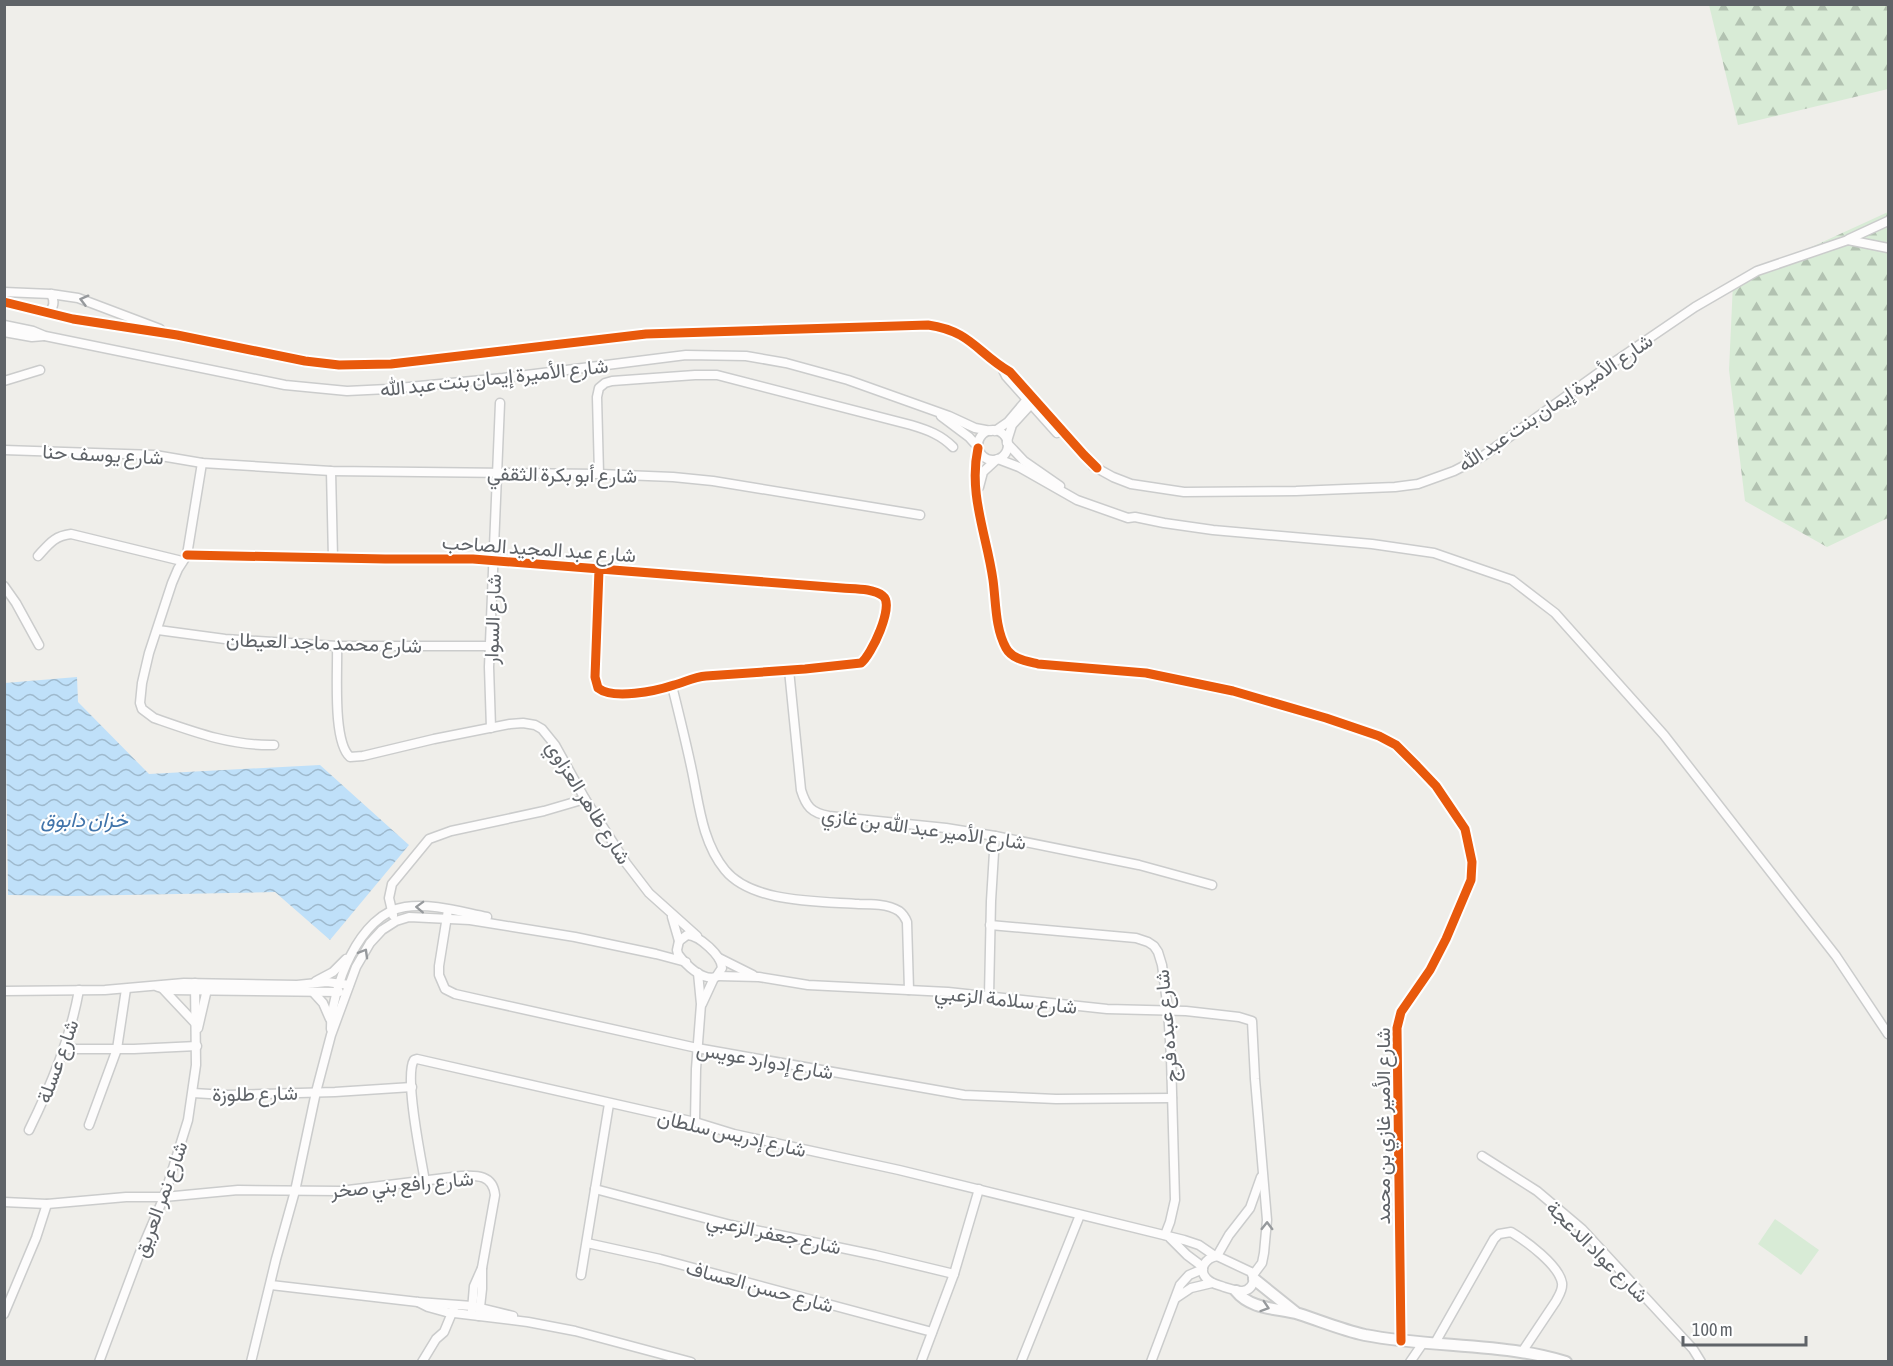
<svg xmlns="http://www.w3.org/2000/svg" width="1893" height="1366" viewBox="0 0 1893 1366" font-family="'Asap Condensed',Vazirmatn,sans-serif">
	<defs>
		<pattern id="forest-firs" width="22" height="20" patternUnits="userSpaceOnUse" patternTransform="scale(1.5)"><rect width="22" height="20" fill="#d8ebd6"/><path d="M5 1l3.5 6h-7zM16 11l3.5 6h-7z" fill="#b2c2b1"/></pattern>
		<pattern id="water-waves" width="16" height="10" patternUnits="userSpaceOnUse" patternTransform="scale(1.5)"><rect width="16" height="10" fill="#bfe0f9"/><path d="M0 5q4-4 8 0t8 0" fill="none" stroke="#9eb9cd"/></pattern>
	</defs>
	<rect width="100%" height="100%" fill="#efeeea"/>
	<g fill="url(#forest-firs)">
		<polygon points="1709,5 1888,5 1888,89 1738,125"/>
		<polygon points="1888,212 1888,518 1827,547 1745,501 1729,370 1733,283"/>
	</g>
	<polygon fill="#d8ebd6" points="1775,1219 1819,1250 1801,1275 1758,1244"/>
	<polygon fill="url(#water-waves)" points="77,677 78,702 149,774 320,765 409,845 330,940 275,892 73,896 8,895 5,683"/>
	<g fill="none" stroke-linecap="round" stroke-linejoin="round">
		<defs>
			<g id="minor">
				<polyline points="1849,239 1888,221"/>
				<polyline points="4,292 51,294 78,298 160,329"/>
				<path d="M 4,302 L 73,319 L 177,335 L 305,361 L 339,365 L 391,364 L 646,334 L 928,325 C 971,331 977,353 1010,372 L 1084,455 L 1097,468"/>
				<path d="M 48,313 C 54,308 55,301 51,294"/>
				<polyline points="4,325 33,331 45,336 285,385 347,391 388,389 503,378 686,355 746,356 786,363 848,380 949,416 975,428 991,431"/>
				<polyline points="4,332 32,337 44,336"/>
				<polyline points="1002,368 1006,376 1057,433"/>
				<polyline points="4,381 40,370"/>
				<polyline points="941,416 969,437 978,447"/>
				<circle cx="993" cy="445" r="15"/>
				<polyline points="995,431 1008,422 1029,397"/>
				<polyline points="1007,441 1012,425 1033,402"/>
				<polyline points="1007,443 1024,461 1060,486"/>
				<path d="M 978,448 C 968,494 987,536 993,580 C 996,602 995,628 1006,648 C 1012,659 1026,661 1038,664 L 1146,673 L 1233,691 L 1326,718 L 1379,736 L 1396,745 L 1417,766 L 1436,786 L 1465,829 L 1472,862 L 1471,880 L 1446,939 L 1430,970 L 1401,1012 L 1397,1028 L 1401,1341"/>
				<polyline points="4,450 155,455 202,463 331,471 599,474 673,477 713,481 920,515"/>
				<polyline points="998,459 1019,467 1077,500 1128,518 1135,517 1164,523 1213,530 1372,544 1434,553 1512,580 1555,613 1664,735 1836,956 1888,1034"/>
				<path d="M 202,463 L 187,555 L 178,569 L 172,583 L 149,653 L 142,683 L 140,703 L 142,709 L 154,718 C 194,732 231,746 274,745"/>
				<polyline points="1093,466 1113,477 1131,484 1184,492 1296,491 1395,487 1418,484 1454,471 1483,456 1604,369 1695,307 1757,271 1848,240 1888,248"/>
				<polyline points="331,471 333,558"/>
				<path d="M 599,474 L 597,397 L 599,388 L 605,383 L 612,381 L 695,375 L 717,375 L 911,425 C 928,430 941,435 953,447"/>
				<polyline points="979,487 983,472 996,460"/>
				<path d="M 187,555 L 385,559 L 473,559 L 842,588 C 854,589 873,588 883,596 C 895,605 871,656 861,663 L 805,669 L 706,676 C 694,677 685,682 674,685 C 656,691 613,700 598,688 L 595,677 L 599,570"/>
				<path d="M 38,556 C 49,544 54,536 71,534 L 182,561"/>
				<polyline points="4,586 16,603 39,645"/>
				<polyline points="158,630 225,639 337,646 490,646"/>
				<path d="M 337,646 C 338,670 332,741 350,757 L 363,756 L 434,739 L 510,724 L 523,723 L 535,725 L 542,729 L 555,745 L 585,799 L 626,863 L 649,893 L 697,936"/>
				<path d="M 789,670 L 801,790 C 806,806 811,813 829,816 L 946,828 L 995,836 L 1139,865 L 1212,885"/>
				<path d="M 672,686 C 679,714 686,742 692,771 C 699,804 702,842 725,870 C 752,903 818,901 859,904 C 871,904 888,904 899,911 C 903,914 905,917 907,922 L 909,990"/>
				<polyline points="491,728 489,667 500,403"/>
				<polyline points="448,910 439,966 439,975 445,989 455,994 697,1048 964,1095 1056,1099 1172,1098"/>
				<polyline points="393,915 389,898 392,884 429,839 451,831 544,811 585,799"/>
				<polyline points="672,917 679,941"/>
				<polyline points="990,925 1136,938 1148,942 1154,946 1158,952 1162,965 1168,1010 1171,1057 1175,1200 1170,1222 1165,1235"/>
				<path d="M 687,935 C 699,935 722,956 722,968 L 716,977 C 702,981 686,965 678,954 L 677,950 L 679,941 Z"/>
				<polyline points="719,958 753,975"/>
				<polyline points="718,976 759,977 808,985 948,992 1107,1009 1186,1011 1239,1017 1252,1021 1255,1079 1267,1220 1264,1253 1262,1263 1253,1275"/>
				<polyline points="316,981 333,972 346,959"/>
				<polyline points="158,987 169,990 339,992"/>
				<polyline points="163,989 195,1023"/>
				<polyline points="4,991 105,990 184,983 297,985 327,982 349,985"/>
				<polyline points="313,992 323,1003 330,1019"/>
				<polyline points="989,996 991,901 995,836"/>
				<polyline points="702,1004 714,978"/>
				<polyline points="198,1028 208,985"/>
				<path d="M 331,1029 C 331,989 359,913 405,907 C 432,903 461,912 487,917"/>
				<polyline points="64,1049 134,1049 197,1046"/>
				<polyline points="193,1093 226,1095 335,1092 412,1087"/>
				<polyline points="695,1122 696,1069 701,1004 698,973"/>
				<polyline points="89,1125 117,1049 126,989"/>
				<path d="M 29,1130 C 51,1085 70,1040 79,990"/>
				<polyline points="1482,1156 1537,1191 1582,1229 1693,1349 1701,1362"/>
				<path d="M 425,1181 C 421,1159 404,1076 414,1060 L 417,1059 L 695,1122 L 734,1134 L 899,1170 L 1184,1240 L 1199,1245 L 1215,1256"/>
				<polyline points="595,1189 731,1225 875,1255 954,1274"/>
				<path d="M 4,1202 L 47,1204 L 126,1197 L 164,1197 L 238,1190 L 340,1191 L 461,1176 C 477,1175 493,1175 495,1195 L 482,1268 L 482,1289 L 479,1316"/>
				<polyline points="1170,1238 1187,1255 1203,1267"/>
				<polyline points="587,1243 660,1259 932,1332"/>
				<path d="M 1217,1256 L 1251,1272 L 1254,1279 C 1251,1296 1236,1291 1224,1287 C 1219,1285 1212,1284 1207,1279 C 1197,1269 1206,1258 1217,1256 Z"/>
				<polyline points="1217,1256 1229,1235 1250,1208 1261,1177"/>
				<polyline points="581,1275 609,1104"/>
				<polyline points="271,1285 418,1302 472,1306 513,1316"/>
				<polyline points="1176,1298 1191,1288 1212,1283"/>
				<polyline points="418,1302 428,1307 446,1312 528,1322 575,1331 691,1362"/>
				<polyline points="472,1310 474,1286 482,1268"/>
				<polyline points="4,1314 36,1238 47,1204"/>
				<path d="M 1435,1343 L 1494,1239 L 1499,1234 L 1511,1232 C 1526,1241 1559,1265 1562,1283 C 1563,1290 1559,1295 1556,1301 L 1522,1352"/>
				<polyline points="99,1362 139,1255 164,1197 188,1120 196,1065 195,983"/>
				<polyline points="251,1362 276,1259 295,1191 316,1092 331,1035 356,967 370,943 382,930 396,921 409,917 470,920 575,937 656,954 686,962"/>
				<polyline points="422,1362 436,1339 444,1332 454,1308"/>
				<polyline points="921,1362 954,1274 979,1189"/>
				<polyline points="1021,1362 1080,1215"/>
				<polyline points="1151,1362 1180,1285 1189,1275 1203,1269"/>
				<polyline points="1410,1362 1423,1343"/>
			</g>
			<g id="tertiary">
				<polyline points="1254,1279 1295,1312"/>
				<path d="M 1236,1291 C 1251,1310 1278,1308 1299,1314 C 1321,1321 1342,1330 1365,1335 C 1417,1345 1470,1344 1521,1352 C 1536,1354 1552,1358 1566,1362"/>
			</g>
		</defs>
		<use href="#minor" stroke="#cbcccc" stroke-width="11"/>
		<use href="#tertiary" stroke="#cbcccc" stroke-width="14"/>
		<use href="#minor" stroke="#fdfcfc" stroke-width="8"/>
		<use href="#tertiary" stroke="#fdfcfc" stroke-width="10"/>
		<defs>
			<g id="cycleway">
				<path d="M 4,302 L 73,319 L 177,335 L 305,361 L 339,365 L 391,364 L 646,334 L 928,325 C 971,331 977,353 1010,372 L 1084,455 L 1097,468"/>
				<path d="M 978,448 C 968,494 987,536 993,580 C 996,602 995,628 1006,648 C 1012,659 1026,661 1038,664 L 1146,673 L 1233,691 L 1326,718 L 1379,736 L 1396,745 L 1417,766 L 1436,786 L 1465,829 L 1472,862 L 1471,880 L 1446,939 L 1430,970 L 1401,1012 L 1397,1028 L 1401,1341"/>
				<path d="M 187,555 L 385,559 L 473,559 L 842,588 C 854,589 873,588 883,596 C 895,605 871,656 861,663 L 805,669 L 706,676 C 694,677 685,682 674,685 C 656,691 613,700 598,688 L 595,677 L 599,570"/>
			</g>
		</defs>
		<use href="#cycleway" stroke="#fff" stroke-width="13"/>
		<use href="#cycleway" stroke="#e8590c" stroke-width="9"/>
	</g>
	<defs><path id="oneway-chevron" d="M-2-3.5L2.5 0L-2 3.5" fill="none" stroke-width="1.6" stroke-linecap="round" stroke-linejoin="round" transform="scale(1.5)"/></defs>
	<g stroke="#96999c">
		<use href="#oneway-chevron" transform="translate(84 300) rotate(-165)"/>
		<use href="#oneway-chevron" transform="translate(420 907) rotate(-178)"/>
		<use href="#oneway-chevron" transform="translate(364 953) rotate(-60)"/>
		<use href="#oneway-chevron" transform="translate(1267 1226) rotate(-89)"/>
		<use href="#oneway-chevron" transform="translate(1265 1307) rotate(18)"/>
	</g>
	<g text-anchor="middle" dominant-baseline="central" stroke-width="4.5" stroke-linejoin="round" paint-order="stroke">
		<g font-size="20" fill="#5f6368" stroke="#fff">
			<text transform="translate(494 377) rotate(-6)">شارع الأميرة إيمان بنت عبد الله</text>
			<text transform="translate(1555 402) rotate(-34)">شارع الأميرة إيمان بنت عبد الله</text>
			<text transform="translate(103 454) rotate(3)">شارع يوسف حنا</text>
			<text transform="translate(562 474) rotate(1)">شارع أبو بكرة الثقفي</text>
			<text transform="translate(539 548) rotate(4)">شارع عبد المجيد الصاحب</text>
			<text transform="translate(492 619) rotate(-88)">شارع السوار</text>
			<text transform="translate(324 642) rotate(2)">شارع محمد ماجد العيطان</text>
			<text transform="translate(589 802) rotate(58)">شارع ظاهر العزاوي</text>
			<text transform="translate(924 828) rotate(8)">شارع الأمير عبد الله بن غازي</text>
			<text transform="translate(1006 999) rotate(6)">شارع سلامة الزعبي</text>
			<text transform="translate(1166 1026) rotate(-95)">شارع عبده فرج</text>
			<text transform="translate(765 1060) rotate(10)">شارع إدوارد عويس</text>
			<text transform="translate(57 1061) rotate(-70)">شارع عسلة</text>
			<text transform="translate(255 1093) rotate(-1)">شارع طلوزة</text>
			<text transform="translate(1382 1126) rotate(-90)">شارع الأمير غازي بن محمد</text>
			<text transform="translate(732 1133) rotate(13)">شارع إدريس سلطان</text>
			<text transform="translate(402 1184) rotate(-5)">شارع رافع بني صخر</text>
			<text transform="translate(160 1199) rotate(-70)">شارع نمر العريق</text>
			<text transform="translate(774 1233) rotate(12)">شارع جعفر الزعبي</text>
			<text transform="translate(1598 1251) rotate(45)">شارع عواد الدعجة</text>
			<text transform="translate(760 1286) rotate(15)">شارع حسن العساف</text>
		</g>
		<g font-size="21" font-style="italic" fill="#4174aa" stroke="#fff">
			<text x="84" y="819">خزان دابوق</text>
		</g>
	</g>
	<rect width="1893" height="1366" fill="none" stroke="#5f6368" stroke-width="12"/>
	<path d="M1683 1336v9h123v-9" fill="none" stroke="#5f6368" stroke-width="3"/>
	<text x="1692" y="1336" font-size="18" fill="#5f6368" stroke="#ffffff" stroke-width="4.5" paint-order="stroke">100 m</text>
</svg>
